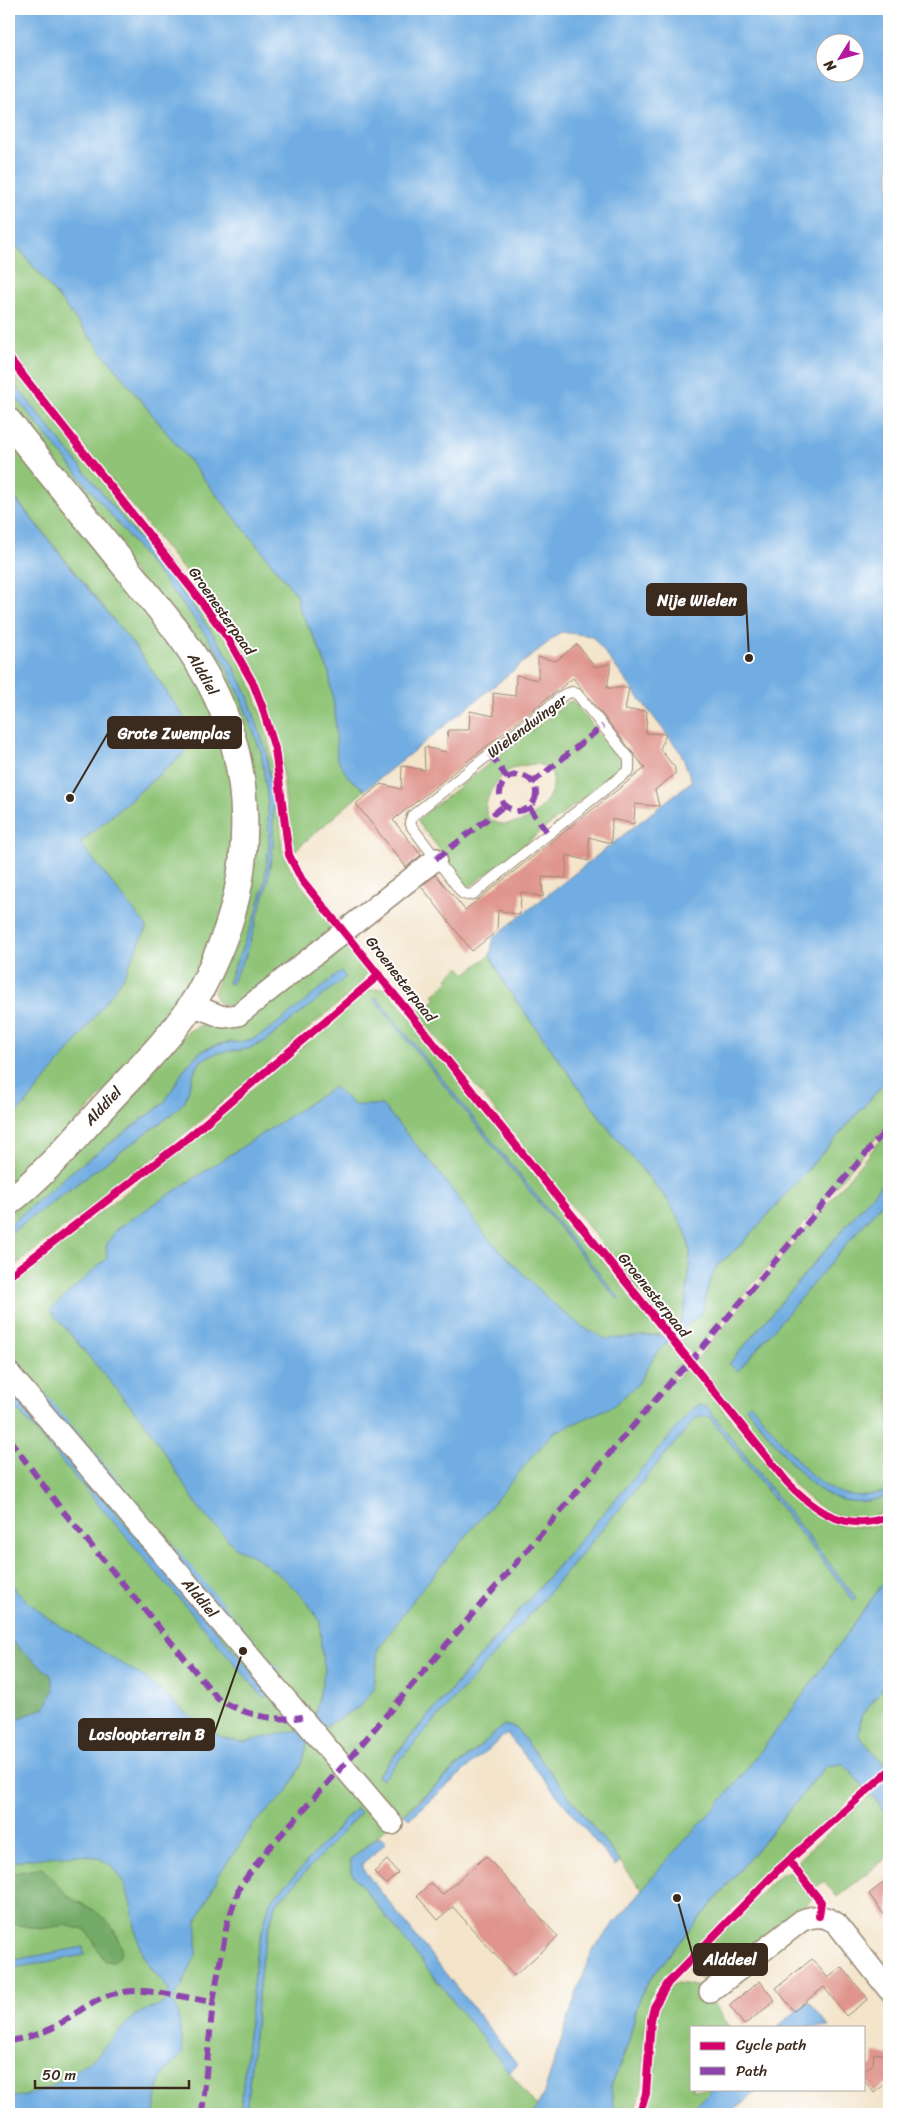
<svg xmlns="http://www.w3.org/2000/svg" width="898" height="2123" viewBox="0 0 898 2123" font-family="Sriracha,sans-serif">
	<rect width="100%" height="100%" fill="#fff"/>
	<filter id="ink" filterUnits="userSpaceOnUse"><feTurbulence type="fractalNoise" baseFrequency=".02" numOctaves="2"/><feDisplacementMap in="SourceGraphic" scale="10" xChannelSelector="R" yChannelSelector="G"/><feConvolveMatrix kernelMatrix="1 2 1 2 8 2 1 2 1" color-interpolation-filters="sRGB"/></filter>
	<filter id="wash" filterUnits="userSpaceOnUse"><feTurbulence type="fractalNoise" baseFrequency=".0096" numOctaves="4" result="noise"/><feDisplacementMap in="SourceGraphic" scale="20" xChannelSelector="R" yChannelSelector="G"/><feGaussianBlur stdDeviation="1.12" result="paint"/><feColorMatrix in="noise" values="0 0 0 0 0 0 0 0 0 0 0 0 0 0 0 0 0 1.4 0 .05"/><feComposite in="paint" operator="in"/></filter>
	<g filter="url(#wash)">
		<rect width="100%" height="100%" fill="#f3e4ca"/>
		<g fill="#8fc477" stroke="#65774a" fill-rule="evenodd">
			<polygon points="9,236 297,595 299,609 317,643 329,673 348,777 365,790 293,852 290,841 280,749 266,704 252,670 227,628 193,582 9,352"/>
			<path d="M 9,363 C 57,423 105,483 153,544 C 189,589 231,635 253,690 C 273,743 279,793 282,849 C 292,880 317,903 337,928 L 238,1005 C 226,1007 216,1006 214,992 L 232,937 L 234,716 L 47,449 L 9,400 L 9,389 L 190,613 L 223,659 L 239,693 L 261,752 L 268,803 L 269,845 L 264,886 L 256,914 L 228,983 L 246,955 L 258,916 L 267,886 L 273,846 L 273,802 L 266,751 L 246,691 L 228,656 L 195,609 L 9,377 Z"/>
			<polygon points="9,436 198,674 235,784 229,896 199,974 169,1018 63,1138 9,1189 9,1121 26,1104 80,843 183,754 191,739 189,724 136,648 9,490"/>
			<path d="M 573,701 L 623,763 L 622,768 L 471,886 L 468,886 L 419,823 L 418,819 L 568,702 ZM 536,764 C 569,770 548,807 529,818 C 523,822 514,823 507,824 C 468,825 491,781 510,770 C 518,765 527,765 536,764 Z"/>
			<path d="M 346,943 L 352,946 L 369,969 L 361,984 L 181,1137 L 9,1270 L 9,1234 L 172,1114 L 185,1101 L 194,1072 L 202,1060 L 217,1052 L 248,1049 L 266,1041 L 262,1035 C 243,1044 234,1040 216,1045 C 187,1052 179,1082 163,1104 L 70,1173 L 9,1225 L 9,1214 L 185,1034 C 200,1023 208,1023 226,1024 Z"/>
			<polygon points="490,955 505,985 611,1132 669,1202 686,1232 690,1251 689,1275 684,1312 680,1323 672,1331 417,1013 436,999 433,995 449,981 447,978 459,967 465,974"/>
			<path d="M 386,988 L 663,1337 L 659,1335 L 640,1336 L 655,1355 L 667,1343 L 685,1363 L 673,1376 L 675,1380 L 688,1367 L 691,1369 C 713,1397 735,1425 758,1453 C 775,1475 791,1500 815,1515 C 838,1528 865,1530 889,1522 L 889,1575 L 790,1713 L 728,1793 L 642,1890 L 516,1728 L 504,1725 L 351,1859 L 351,1872 L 537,2107 L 533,2114 L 246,2114 L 262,1956 L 275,1905 L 359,1813 L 356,1808 L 270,1902 L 256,1955 L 240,2114 L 9,2114 L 9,1283 L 186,1146 L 368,990 ZM 700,1405 L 707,1407 L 856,1598 L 853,1600 L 708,1415 L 696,1418 L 540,1603 L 382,1780 L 377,1775 L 694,1408 Z"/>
			<polygon points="889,1078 889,1123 697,1351 692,1355 676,1335 702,1313 709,1284 716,1267 743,1243"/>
			<path d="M 889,1130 L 889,1175 L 729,1364 L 738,1370 L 889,1195 L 889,1490 C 841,1505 823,1489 791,1455 C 776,1439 761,1423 746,1407 C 758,1422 770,1437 782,1452 C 813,1489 837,1513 889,1496 L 889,1512 C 870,1518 849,1520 829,1512 C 799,1498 778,1464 758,1439 C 737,1413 716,1387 695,1361 Z"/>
			<polygon points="889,1680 889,1764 887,1767 859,1736 861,1716"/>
			<path d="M 843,1763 L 864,1787 C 836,1812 807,1837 779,1863 C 755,1886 732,1910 709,1933 C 690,1953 664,1973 653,1999 C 636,2038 651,2075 634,2114 L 613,2107 L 611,2086 L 628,2044 L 639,1998 L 652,1976 L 826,1766 Z"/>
			<polygon points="871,1795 889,1815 889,1856 837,1897 824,1881 816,1887 799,1865 798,1860"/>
			<polygon points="789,1872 793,1875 812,1899 708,1981 689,1973 689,1967 780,1874"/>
			<path d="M 678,1983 L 701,1987 L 730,2027 L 692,2027 L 692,2089 L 713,2089 L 688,2114 L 645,2114 C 647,2107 651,2100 652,2092 C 656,2068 647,1992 678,1983 Z"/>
		</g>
		<g fill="#73aa68" stroke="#576a43">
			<polygon points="9,1639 51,1675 54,1690 45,1708 9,1722"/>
			<polygon points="42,1868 69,1897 94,1910 112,1926 122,1948 119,1957 114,1962 105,1961 87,1931 65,1925 41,1929 9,1923 9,1874"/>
		</g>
		<g fill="#71ade2" stroke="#566c80" fill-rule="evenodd">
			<path d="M 9,9 L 889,9 L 889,1078 L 743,1243 L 716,1267 L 709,1284 L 702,1313 L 667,1343 L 655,1355 L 638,1384 L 613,1406 L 553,1433 L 536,1452 L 417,1595 L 378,1649 L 374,1689 L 359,1707 L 309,1736 L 303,1761 L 288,1791 L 254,1824 L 220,1873 L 197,1921 L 197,1952 L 181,1988 L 176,1992 L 173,2003 L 177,2008 L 183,2053 C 158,2079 159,2079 154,2114 L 9,2114 L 9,2098 L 40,2092 L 62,2080 L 93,2059 L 135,2015 L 166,2002 L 169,1990 C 161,1979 148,1966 142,1953 C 130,1923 135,1874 100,1859 C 81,1850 30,1860 9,1862 L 9,1722 L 45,1708 L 54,1690 L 51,1675 L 9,1639 L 9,1572 L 16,1591 L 46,1617 L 144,1677 L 198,1723 L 221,1737 L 243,1742 L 303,1729 L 313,1722 L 325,1670 L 321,1648 L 320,1622 L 307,1602 L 287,1581 L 259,1559 L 236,1548 L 201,1511 L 148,1427 L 50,1310 L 107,1258 L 106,1246 L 116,1229 L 334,1087 L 354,1105 L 382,1105 L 436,1168 L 487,1237 L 549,1300 L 581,1326 L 606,1339 L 659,1335 L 663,1337 L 680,1323 L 684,1312 L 689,1275 L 690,1251 L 686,1232 L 669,1202 L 611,1132 L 505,985 L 490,955 L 494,937 L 692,781 L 681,753 L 592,636 L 561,632 L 365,790 L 348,777 L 337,758 L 335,714 L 329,673 L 317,643 L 299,609 L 297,595 L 9,236 ZM 826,42 L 856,42 L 856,72 L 826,72 Z"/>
			<polygon points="9,377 195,609 228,656 246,691 266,751 273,803 273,846 267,886 258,916 246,955 231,984 228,983 256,914 264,886 269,845 268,803 261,752 239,693 223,659 190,613 9,389"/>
			<polygon points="9,491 136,648 189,724 191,739 183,754 80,843 147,927 124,976 80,1037 26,1104 9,1121"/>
			<path d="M 341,971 L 346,977 L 266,1041 L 248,1049 L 217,1053 L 202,1060 L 194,1072 L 185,1101 L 172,1114 L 9,1234 L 9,1225 L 70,1173 L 163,1104 C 181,1079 187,1050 222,1044 C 237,1041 249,1043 262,1034 C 290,1016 315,992 341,971 Z"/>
			<polygon points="376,997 619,1298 617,1299 374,999"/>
			<polygon points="889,1175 889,1195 738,1371 729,1364"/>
			<polygon points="9,1388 270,1693 264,1698 9,1400"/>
			<path d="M 750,1403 C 763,1418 775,1433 787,1448 C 817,1484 840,1507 889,1490 L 889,1496 C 840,1512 815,1492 785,1455 C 772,1439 759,1423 746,1407 Z"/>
			<polygon points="700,1405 707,1407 856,1598 853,1600 709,1416 696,1418 540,1603 382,1780 377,1776 694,1408"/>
			<polygon points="889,1575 889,1680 861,1716 859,1736 889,1770 889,1815 843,1764 826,1766 652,1976 639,1998 628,2044 611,2086 613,2107 629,2114 533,2114 544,2093 583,1973 594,1948 659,1869 728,1793 790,1713"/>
			<polygon points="504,1725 516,1728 620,1862 615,1866 508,1735 505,1735 409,1819 404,1814"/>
			<polygon points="356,1808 360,1813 275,1905 262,1956 246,2114 240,2114 256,1955 270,1902"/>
			<polygon points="379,1836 386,1843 362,1864 362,1868 518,2065 509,2072 351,1872 351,1859"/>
			<polygon points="83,1947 84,1955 9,1969 9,1961"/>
			<polygon points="809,2001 829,2027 777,2027"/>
			<polygon points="713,2089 760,2089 729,2114 688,2114"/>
		</g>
		<polygon fill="#f3e4ca" points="888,1765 889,1778 869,1796 862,1789"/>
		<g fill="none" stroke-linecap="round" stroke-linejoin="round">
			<polyline stroke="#71ade2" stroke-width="6" points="9,1356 276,1671"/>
		</g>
		<g id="blocks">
			<g fill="#df958d">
				<polygon points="577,644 595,667 611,664 607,688 629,688 625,710 647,711 646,733 666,734 660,749 675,768 675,774 655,790 659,806 635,804 634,824 612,819 611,843 589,837 589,861 567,855 566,878 542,877 543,897 521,892 520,915 498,910 497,931 472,951 421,886 436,875 465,910 645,768 634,754 573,678 393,820 421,855 406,867 356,804 381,784 401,789 402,766 425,770 424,747 446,752 448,730 469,730 470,711 494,716 493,693 515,696 516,675 538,680 538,657 556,661"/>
				<polygon points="486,1856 558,1937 514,1976 453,1907 438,1920 417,1896 431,1883 442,1895"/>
				<polygon points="387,1860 398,1873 386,1884 374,1872"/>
				<polygon points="889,1878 889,1921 869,1894"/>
				<polygon points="812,1959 828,1978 842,1967 868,1999 846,2016 824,1987 794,2011 776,1988"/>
				<polygon points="760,1981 775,2001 744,2025 729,2005"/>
				<polygon points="874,2053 889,2055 889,2081 874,2093 864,2080 864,2071 873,2064"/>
			</g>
		</g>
	</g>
	<g filter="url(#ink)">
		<use href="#blocks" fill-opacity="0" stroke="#978774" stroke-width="1"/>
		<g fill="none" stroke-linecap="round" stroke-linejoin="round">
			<defs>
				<polygon id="service" points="572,692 577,694 629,758 629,770 473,894 467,895 462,893 412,827 410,822 412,816 565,694"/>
				<g id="minor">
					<polyline points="192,1005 223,1017 238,1015 436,859"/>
					<polyline points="9,1373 392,1824"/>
					<path d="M 710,1992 L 801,1921 C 815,1915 825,1915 837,1924 L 889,1990"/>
				</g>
				<path id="tertiary" d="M 9,422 C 47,470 86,517 124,565 C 152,600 183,635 205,674 C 256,763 256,873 213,964 C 207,978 200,993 191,1006 C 167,1042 134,1073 105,1105 C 76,1137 43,1176 9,1202"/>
			</defs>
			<use href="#service" stroke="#978774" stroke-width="12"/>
			<use href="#minor" stroke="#978774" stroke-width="24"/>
			<use href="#tertiary" stroke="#978774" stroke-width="29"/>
			<use href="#service" stroke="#fff" stroke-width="10"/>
			<use href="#minor" stroke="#fff" stroke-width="21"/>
			<use href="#tertiary" stroke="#fff" stroke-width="26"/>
			<g stroke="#8e44ad" stroke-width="6" stroke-dasharray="12 6" stroke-linecap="butt">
				<polyline points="490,754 508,779"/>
				<circle cx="518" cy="793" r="18"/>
				<polyline points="532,783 603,726"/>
				<polyline points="529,807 548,834"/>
				<polyline points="436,859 505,805"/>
				<path d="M 9,1439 L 58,1505 L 218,1699 C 243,1714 272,1722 302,1717"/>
				<path d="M 9,2041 C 26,2038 41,2034 56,2026 C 73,2016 88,2003 106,1996 C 140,1984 179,1997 213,2002 L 227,1924 L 240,1886 L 268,1849 L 342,1767 L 674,1378 L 690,1362 L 889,1126"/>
				<polyline points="202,2114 213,2002"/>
			</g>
			<defs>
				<g id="cycleway">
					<path d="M 9,358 L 191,588 L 227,637 L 253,683 L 262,706 L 275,749 L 289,855 L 302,880 L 787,1482 C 817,1513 845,1532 889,1517"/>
					<polyline points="9,1276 183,1142 379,975"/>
					<polyline points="789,1861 821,1902 819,1916"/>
					<polyline points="639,2114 646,2094 651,2020 654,2007 668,1983 777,1871 889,1771"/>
				</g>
			</defs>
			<use href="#cycleway" stroke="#fff" stroke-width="11"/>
			<use href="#cycleway" stroke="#d6006c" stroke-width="8"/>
		</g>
	</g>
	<g text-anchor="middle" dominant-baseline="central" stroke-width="4" stroke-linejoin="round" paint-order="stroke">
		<g font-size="15" fill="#3b2a1e" stroke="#fff">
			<text transform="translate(222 611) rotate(55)">Groenesterpaad</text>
			<text transform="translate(203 674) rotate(60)">Alddiel</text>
			<text transform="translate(527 726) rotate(-37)">Wielendwinger</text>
			<text transform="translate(401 979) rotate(52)">Groenesterpaad</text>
			<text transform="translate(103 1106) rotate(-47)">Alddiel</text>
			<text transform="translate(654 1295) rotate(51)">Groenesterpaad</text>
			<text transform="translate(200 1598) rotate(50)">Alddiel</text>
		</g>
	</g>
	<path fill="none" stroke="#3b2a1e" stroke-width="2" d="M749 658L746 600M70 798L108 733M243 1651L214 1734M677 1898L694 1960"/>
	<g fill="#3b2a1e" stroke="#fff" stroke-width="2">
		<circle cx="749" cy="658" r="5"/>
		<circle cx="70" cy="798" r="5"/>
		<circle cx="243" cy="1651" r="5"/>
		<circle cx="677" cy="1898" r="5"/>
	</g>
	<g fill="#3b2a1e" stroke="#3b2a1e" stroke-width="2">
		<rect x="647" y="584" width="99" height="31" rx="5"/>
		<rect x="108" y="717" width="133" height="31" rx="5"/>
		<rect x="79" y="1719" width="135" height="31" rx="5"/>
		<rect x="694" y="1944" width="73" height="31" rx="5"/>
	</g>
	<g font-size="16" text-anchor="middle" font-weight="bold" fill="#fff">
		<text x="697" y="606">Nije Wielen</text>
		<text x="174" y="739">Grote Zwemplas</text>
		<text x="147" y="1740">Losloopterrein B</text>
		<text x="730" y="1965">Alddeel</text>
	</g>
	<rect width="898" height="2123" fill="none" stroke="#fff" stroke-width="30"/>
	<rect x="690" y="2026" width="175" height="65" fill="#ffffff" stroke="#b1aaa5"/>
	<rect x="700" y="2042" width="25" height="8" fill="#d6006c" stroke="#b1aaa5"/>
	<text x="736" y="2050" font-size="15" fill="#3b2a1e">Cycle path</text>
	<rect x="700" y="2067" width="25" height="8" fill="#8e44ad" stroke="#b1aaa5"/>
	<text x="736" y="2076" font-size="15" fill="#3b2a1e">Path</text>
	<g transform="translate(840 58) rotate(233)"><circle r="24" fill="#ffffff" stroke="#b1aaa5"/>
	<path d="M0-4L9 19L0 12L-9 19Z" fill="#b5179e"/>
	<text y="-8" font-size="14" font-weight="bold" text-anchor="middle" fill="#3b2a1e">N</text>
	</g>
	<path d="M35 2080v8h154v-8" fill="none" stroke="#3b2a1e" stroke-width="2.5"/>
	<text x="42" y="2080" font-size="15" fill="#3b2a1e" stroke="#ffffff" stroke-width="4" paint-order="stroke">50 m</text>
</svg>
